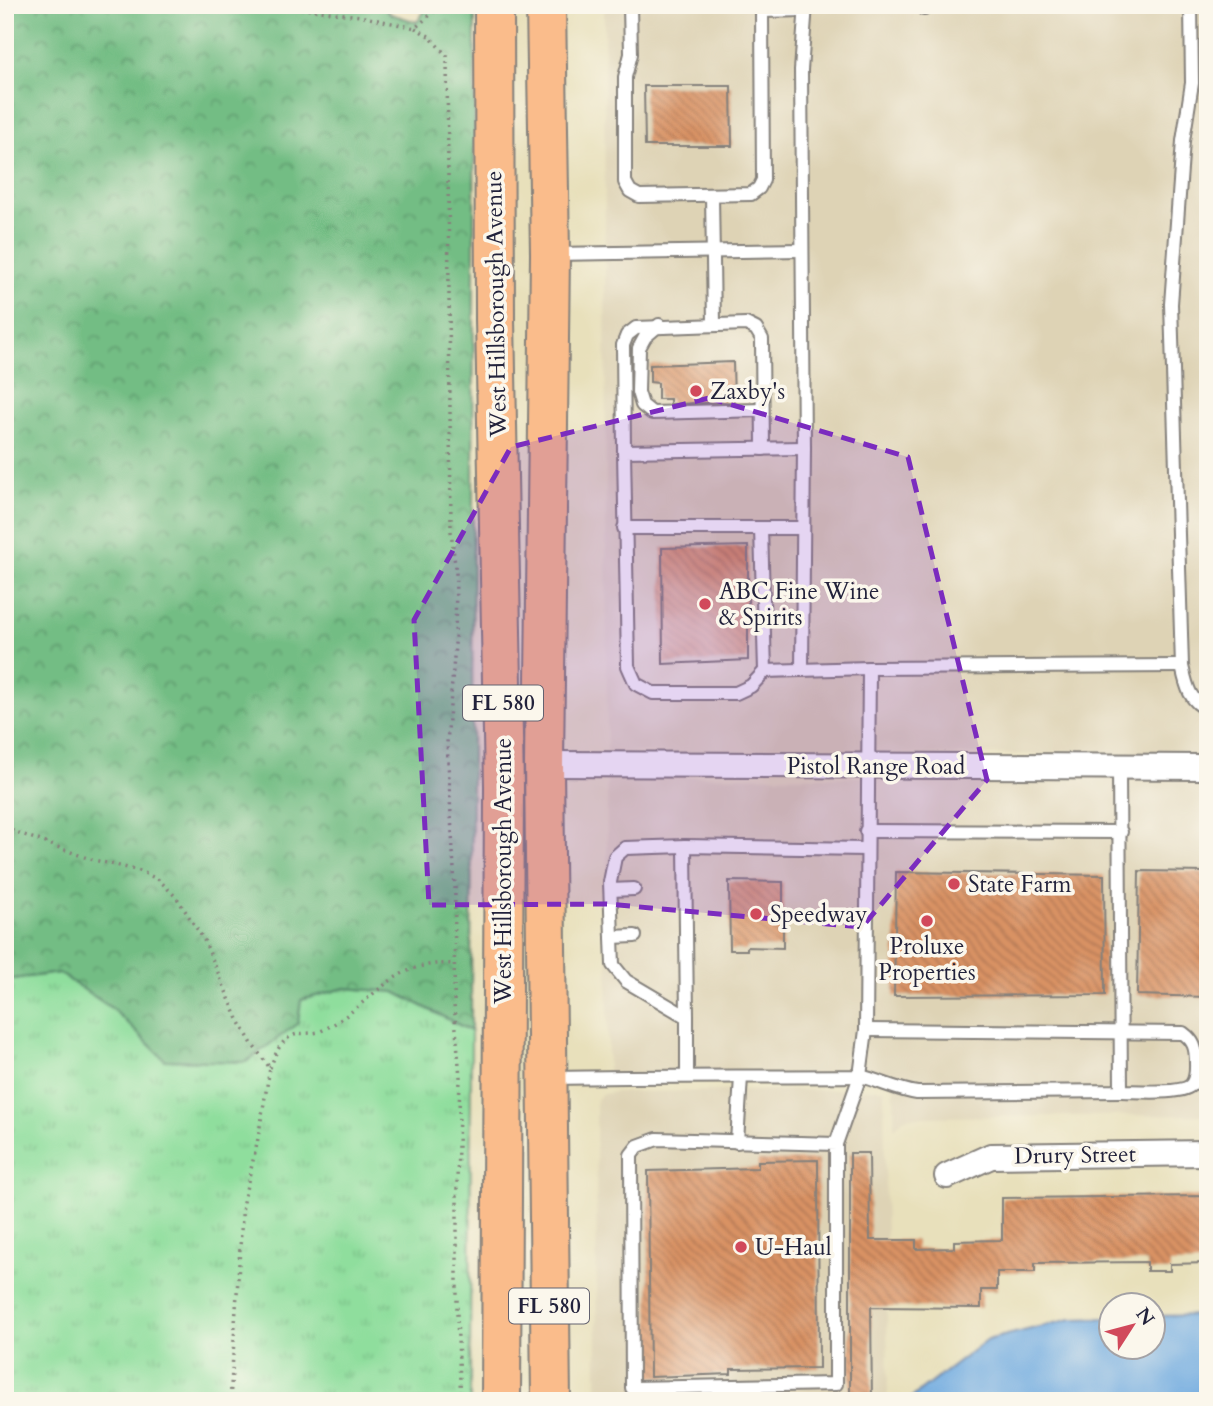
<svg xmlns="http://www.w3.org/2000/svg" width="1213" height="1406" viewBox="0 0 1213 1406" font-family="Cardo,serif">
	<defs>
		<pattern id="grass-tufts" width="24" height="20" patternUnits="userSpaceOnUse" patternTransform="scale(1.75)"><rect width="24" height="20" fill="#8fde9d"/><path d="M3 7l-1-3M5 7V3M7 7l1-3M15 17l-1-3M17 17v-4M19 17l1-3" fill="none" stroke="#7bbe88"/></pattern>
		<pattern id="forest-crowns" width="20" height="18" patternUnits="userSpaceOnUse" patternTransform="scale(1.75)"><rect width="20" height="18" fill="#73bd84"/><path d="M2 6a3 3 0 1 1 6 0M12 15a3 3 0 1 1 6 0" fill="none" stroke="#5e996d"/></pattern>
		<pattern id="building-back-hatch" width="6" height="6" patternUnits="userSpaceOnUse" patternTransform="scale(1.75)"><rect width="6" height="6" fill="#d99264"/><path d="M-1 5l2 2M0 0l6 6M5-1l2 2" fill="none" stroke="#b07754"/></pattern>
	</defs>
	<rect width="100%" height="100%" fill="#fbf7ec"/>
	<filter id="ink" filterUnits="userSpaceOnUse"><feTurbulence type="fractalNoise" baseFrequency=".0143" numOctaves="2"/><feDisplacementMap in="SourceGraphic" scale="14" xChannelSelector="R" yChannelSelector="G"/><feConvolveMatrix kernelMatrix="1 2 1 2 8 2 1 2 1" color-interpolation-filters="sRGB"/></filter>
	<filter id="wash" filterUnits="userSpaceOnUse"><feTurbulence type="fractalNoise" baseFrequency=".00686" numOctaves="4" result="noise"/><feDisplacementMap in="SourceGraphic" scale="28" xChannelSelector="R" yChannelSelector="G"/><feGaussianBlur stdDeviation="1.57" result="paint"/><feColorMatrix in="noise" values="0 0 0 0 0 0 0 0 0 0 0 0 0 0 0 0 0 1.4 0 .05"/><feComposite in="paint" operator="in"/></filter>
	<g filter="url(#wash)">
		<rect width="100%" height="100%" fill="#e8e0bb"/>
		<g fill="#ded3b5">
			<polygon points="604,5 1208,5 1208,755 607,753"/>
			<polygon points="607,776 1208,778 1208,1115 909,1117 903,1119 894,1129 894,1088 888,1080 608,1083"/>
			<polygon points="884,1089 888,1393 883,1401 597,1401 596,1100 603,1094 615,1092"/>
		</g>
		<polygon fill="url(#grass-tufts)" stroke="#58806c" stroke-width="2" points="59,973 113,1009 165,1060 301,1000 345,988 395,992 471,1031 470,1401 5,1401 5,980"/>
		<polygon fill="url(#forest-crowns)" stroke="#4a7060" stroke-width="2" points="5,5 382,5 391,14 417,22 429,5 475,5 471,1031 395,992 345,988 301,1000 298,1023 246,1062 165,1060 113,1009 59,973 5,980"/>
		<polygon fill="#6faae0" stroke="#48668e" stroke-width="2" points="1208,1315 1208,1401 907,1401 987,1340 1071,1319 1111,1318 1112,1346 1154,1346 1154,1316"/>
		<g id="blocks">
			<g fill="url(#building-back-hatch)">
				<polygon points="644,86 731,86 732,146 645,146"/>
				<polygon points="733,362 734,402 670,404 670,399 658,399 658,383 650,382 650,365"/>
				<polygon points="748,546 748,660 663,664 662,548"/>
				<polygon points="1139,871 1208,872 1208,997 1137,995"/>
				<polygon points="896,872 1104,875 1105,995 894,996"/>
				<polygon points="729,881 783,882 783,948 747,947 747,950 730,950"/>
				<polygon points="850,1153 869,1153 870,1240 916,1240 916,1249 954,1248 954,1241 1002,1240 1002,1198 1208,1196 1208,1263 1170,1264 1170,1271 1147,1271 1147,1262 1035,1263 1035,1272 997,1272 997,1290 981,1290 981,1308 871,1307 872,1401 850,1401"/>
				<polygon points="818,1160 819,1368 731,1369 731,1374 650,1377 648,1171 758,1168 758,1161"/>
			</g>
		</g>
	</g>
	<g filter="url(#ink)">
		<use href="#blocks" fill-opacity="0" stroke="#85817b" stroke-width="2"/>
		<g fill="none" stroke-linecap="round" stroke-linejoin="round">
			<defs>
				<g id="service">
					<polyline points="630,5 631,54 625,77 625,182 630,191 639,196 751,194 759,188 763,180 762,11 760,5"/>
					<polyline points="924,5 924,9"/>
					<path d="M 1191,5 L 1192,83 L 1183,141 L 1171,304 L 1182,666 C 1186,684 1189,702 1208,709"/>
					<polyline points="762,11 806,10"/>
					<polyline points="712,195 714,324"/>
					<polyline points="553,254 802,250"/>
					<polyline points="659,325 645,337 639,348 638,392 642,405 652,413 762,410"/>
					<polyline points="804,448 624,451 628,666 636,684 653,693 736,693 751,686 765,671 869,668 1182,666"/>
					<polyline points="624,451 623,345 627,335 636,328 746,324 756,329 762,339 763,449"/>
					<polyline points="624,528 802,528"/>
					<polyline points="761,528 765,671"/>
					<polyline points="802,670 804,448 801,70 806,5"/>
					<polyline points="866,831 1121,832"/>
					<polyline points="685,846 687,1017"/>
					<polyline points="611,890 634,889"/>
					<polyline points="612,937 635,936"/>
					<path d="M 866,1030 L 1183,1033 C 1194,1041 1196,1048 1196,1062 C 1196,1069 1197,1077 1192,1084 C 1184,1095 1136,1091 1121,1091"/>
					<polyline points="687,1075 687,1017 626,981 613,965 610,882 615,857 625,848 685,846 866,849"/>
					<path d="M 552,1078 C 655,1076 757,1077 860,1076 L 866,1030 L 869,668"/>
					<polyline points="737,1142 741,1077"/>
					<path d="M 836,1144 L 657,1139 L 638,1146 L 631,1155 L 632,1388 L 836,1384 L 836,1144 L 860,1076 C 880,1081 897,1090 917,1093 L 1121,1091 L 1119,766"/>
				</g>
				<g id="minor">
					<polyline points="544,764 1208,767"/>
					<polyline points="947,1176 991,1156 1208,1153"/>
				</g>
				<g id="primary">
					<polyline points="494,5 495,319 504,786 501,1401"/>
					<polyline points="546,5 550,254 544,764 551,1401"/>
				</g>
			</defs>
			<use href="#service" stroke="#85817b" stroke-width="16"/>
			<use href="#minor" stroke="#85817b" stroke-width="28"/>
			<use href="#primary" stroke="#85817b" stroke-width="42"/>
			<g stroke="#85817b" stroke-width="3.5" stroke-dasharray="2 5" stroke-linecap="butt">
				<polyline points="273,5 360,16 415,28 442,5"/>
				<polyline points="415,28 429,36 447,56 451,531 456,573 455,645 447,743 455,888 454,1005 460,1077 457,1181 457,1319 461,1401"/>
				<polyline points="5,828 90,859 140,871 159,880 177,898 204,940 237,1017 252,1044 270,1068 257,1144 243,1202 230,1401"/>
				<path d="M 270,1068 C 275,1056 278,1044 290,1037 C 299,1031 312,1035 321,1031 C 371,1007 390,959 453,964"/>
			</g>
			<use href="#service" stroke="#fff" stroke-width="12"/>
			<use href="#minor" stroke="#fff" stroke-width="24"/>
			<use href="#primary" stroke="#fabc8b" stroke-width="38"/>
		</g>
	</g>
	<path fill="#7b2cbf" fill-opacity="0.2" stroke="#7b2cbf" stroke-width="5" stroke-dasharray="14 9" stroke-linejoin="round" d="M 709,398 L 908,457 L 987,780 L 862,927 L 607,904 L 429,905 L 414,620 L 511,447 Z"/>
	<g fill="#d1495b" stroke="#fbf7ec" stroke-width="2.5">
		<circle cx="696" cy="391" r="7"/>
		<circle cx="705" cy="604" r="7"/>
		<circle cx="954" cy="884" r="7"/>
		<circle cx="756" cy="914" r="7"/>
		<circle cx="927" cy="921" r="7"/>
		<circle cx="741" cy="1247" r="7"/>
	</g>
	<g text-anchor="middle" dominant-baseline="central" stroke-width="7" stroke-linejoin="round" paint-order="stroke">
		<g fill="#fbf7ec" stroke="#636270" stroke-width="2">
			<rect x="463" y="685.5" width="80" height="35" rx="5"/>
			<rect x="509" y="1288.5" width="80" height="35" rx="5"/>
		</g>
		<g font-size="21" font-weight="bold" fill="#22223b">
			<text x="503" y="703">FL 580</text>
			<text x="549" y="1306">FL 580</text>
		</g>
		<g font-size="23" fill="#22223b" stroke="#fbf7ec">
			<text transform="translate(496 304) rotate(-91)">West Hillsborough Avenue</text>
			<text x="876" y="766">Pistol Range Road</text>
			<text transform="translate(503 871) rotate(-90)">West Hillsborough Avenue</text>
			<text transform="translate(1075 1155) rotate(-1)">Drury Street</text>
		</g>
		<g font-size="23" fill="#22223b" stroke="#fbf7ec" text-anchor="start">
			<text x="710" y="391">Zaxby's</text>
			<text x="719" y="591">ABC Fine Wine<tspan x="719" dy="26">&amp; Spirits</tspan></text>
			<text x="968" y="884">State Farm</text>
			<text x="770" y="914">Speedway</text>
			<text x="927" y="946" text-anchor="middle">Proluxe<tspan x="927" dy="26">Properties</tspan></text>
			<text x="755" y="1247">U-Haul</text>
		</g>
	</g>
	<rect width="1213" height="1406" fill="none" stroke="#fbf7ec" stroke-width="28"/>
	<g transform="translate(1132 1326) rotate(54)"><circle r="33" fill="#fbf7ec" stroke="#a4a2a5" stroke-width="2"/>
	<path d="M0-5L12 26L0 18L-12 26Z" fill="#d1495b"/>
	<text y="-10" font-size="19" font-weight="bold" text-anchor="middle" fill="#22223b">N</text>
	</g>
</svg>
